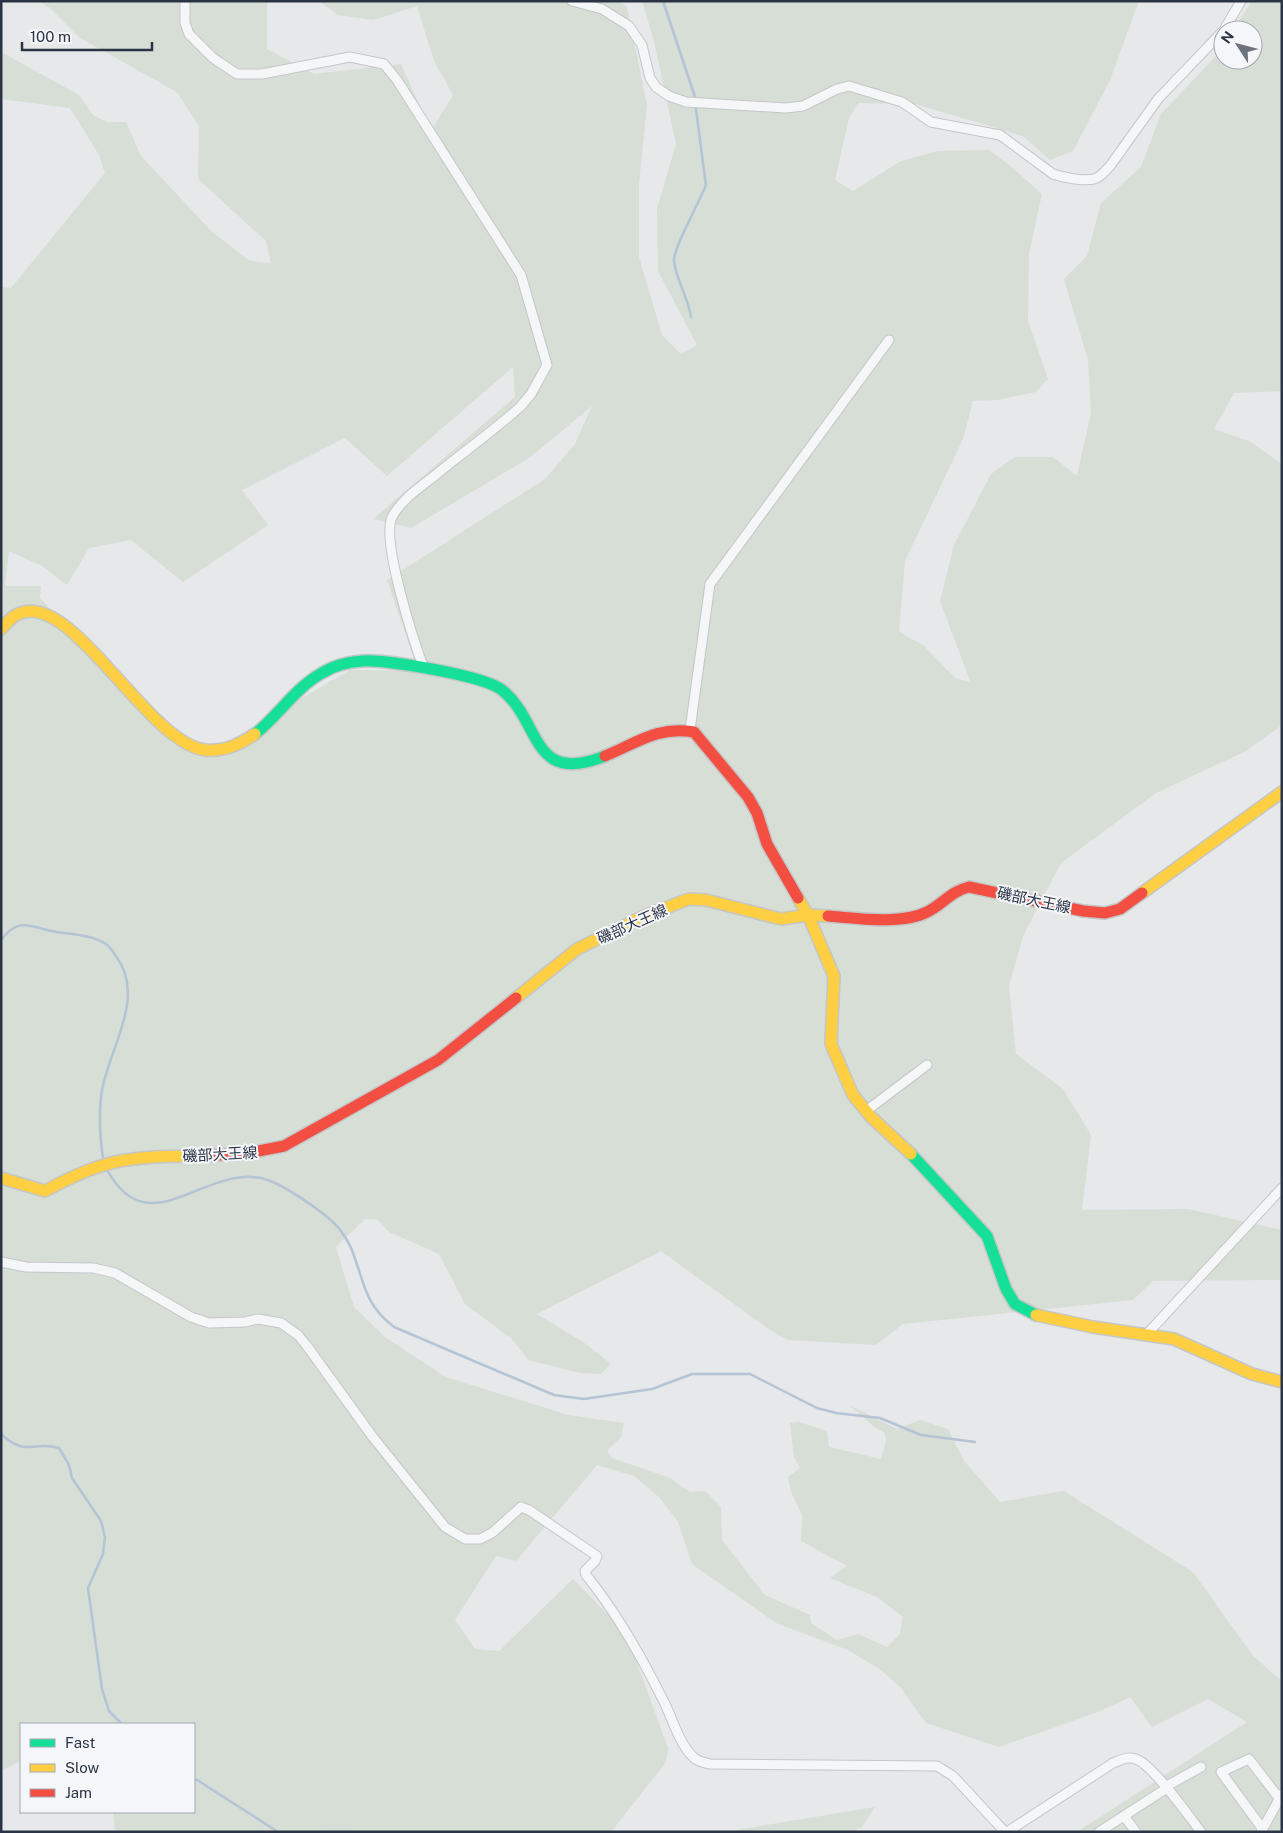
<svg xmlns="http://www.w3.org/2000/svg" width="1283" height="1833" viewBox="0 0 1283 1833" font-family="'Public Sans','Noto Sans JP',sans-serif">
	<rect width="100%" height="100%" fill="#e6e8ea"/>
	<g fill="#d6ded6" fill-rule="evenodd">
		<path d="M 39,1 L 267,1 L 267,49 L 314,74 L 401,64 L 431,131 L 453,95 L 434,61 L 417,6 L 373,20 L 338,15 L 319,1 L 620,1 L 627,7 L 647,105 L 639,183 L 639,257 L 662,335 L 681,354 L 697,345 L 658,271 L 657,209 L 676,144 L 654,41 L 642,1 L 1139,1 L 1110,80 L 1073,151 L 1050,160 L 1023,136 L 915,104 L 858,103 L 849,118 L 835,180 L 853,191 L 901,161 L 938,151 L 989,150 L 1008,164 L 1042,194 L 1029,254 L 1028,321 L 1048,379 L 1036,392 L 997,400 L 973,401 L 963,439 L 905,561 L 899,632 L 923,645 L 955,678 L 971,683 L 940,601 L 954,545 L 991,474 L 1015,457 L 1053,457 L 1077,476 L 1091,413 L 1088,360 L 1064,279 L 1087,256 L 1101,203 L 1141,167 L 1161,114 L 1216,56 L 1223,45 L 1223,60 L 1253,60 L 1253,30 L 1233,30 L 1252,1 L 1282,1 L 1282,391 L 1234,393 L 1214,429 L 1249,441 L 1282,464 L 1282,725 L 1246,751 L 1156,793 L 1061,863 L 1023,936 L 1009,986 L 1016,1054 L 1063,1089 L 1091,1135 L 1082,1210 L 1188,1209 L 1282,1230 L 1282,1280 L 1153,1281 L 1133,1300 L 903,1324 L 876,1345 L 788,1340 L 767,1328 L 661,1251 L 537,1314 L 586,1344 L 611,1364 L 601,1374 L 580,1373 L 528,1360 L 512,1339 L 465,1304 L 439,1254 L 389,1232 L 377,1219 L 365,1219 L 336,1247 L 354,1307 L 386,1338 L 446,1377 L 568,1415 L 624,1423 L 621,1437 L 607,1451 L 612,1458 L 670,1478 L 690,1492 L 705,1491 L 721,1507 L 722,1540 L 765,1595 L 810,1615 L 811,1623 L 837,1640 L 858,1634 L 887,1647 L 900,1634 L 903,1617 L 877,1597 L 830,1578 L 847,1566 L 801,1541 L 802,1515 L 791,1492 L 788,1477 L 800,1468 L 794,1457 L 790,1423 L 799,1422 L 827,1431 L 829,1447 L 881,1459 L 886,1441 L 885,1433 L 873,1426 L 849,1405 L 897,1429 L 920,1420 L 948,1429 L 964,1461 L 1000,1502 L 1064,1491 L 1193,1572 L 1253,1656 L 1282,1681 L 1282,1832 L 1077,1832 L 1247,1722 L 1208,1699 L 1152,1727 L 1130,1697 L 1098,1712 L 999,1747 L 926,1723 L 901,1688 L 881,1670 L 848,1650 L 776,1623 L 692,1564 L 678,1522 L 660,1498 L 634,1476 L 597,1465 L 516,1561 L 496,1556 L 455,1620 L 475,1649 L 499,1651 L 573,1579 L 626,1633 L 668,1748 L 666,1762 L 611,1832 L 115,1832 L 113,1812 L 194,1812 L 194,1724 L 21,1724 L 21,1761 L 1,1771 L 1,287 L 11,288 L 105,173 L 99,155 L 70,108 L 1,99 L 1,52 L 79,95 L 93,115 L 107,122 L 126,122 L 141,156 L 212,232 L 250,261 L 271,263 L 266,241 L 198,179 L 199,126 L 177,92 L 80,38 L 50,8 ZM 513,367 L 515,397 L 373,519 L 411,528 L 529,458 L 592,406 L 575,444 L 545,479 L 387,580 L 418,671 L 350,670 L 213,750 L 174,745 L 40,598 L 41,586 L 5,586 L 9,551 L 42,566 L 67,585 L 89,548 L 131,540 L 183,582 L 268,525 L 242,490 L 345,438 L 387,476 Z"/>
		<polygon points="875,1807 862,1827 851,1832 724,1832"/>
	</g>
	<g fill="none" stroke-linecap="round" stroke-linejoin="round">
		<g stroke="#b4c4d5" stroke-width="2.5">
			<path d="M 663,1 L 694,94 L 705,178 L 706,185 C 700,201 673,248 674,261 C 676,280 688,297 691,317"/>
			<path d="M 1,940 C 16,920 26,924 47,930 C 66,935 89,933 106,944 C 110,947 113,952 116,956 C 148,1000 106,1051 101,1097 C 99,1117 100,1138 103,1158"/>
			<path d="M 106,1168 C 149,1250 208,1159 268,1180 C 285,1186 322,1211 335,1224 C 342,1231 350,1244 353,1253 C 365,1285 365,1305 394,1327 L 554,1395 L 584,1399 L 652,1389 L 692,1374 L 750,1374 L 817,1408 L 836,1413 L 880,1418 L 921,1435 L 975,1442"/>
			<path d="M 1,1434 C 27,1458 33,1440 59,1448 L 69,1465 L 72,1478 L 101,1521 L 105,1537 L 103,1554 L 88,1588 L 102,1689 L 109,1711 L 122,1724"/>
			<polyline points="194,1778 278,1832"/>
			<polyline points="328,1832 346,1832"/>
		</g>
		<defs>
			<g id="street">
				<path d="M 185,1 L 185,23 L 189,34 L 213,58 L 237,74 L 262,74 L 350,57 L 384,64 L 397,80 L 521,275 L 547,365 L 531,394 L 520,407 C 492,432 462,453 433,477 C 419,488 401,500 392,517 C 381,541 414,642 424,669"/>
				<path d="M 572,1 L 602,9 L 629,26 L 642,45 L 650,78 L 656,87 L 669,96 L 686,102 L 786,108 L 803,106 L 837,89 L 849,86 L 902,102 L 931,122 L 1000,135 L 1053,174 C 1064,178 1082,181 1094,179 C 1101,177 1105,171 1110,166 L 1158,99 L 1223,31"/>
				<polyline points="1224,30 1241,1"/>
				<polyline points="690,730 710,584 889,340"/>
				<polyline points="866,1111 927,1065"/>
				<path d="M 1,1262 L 26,1267 L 93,1268 L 115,1273 L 191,1317 L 209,1323 L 245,1322 L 258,1319 L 281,1323 L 298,1335 L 307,1346 L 372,1436 L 445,1527 L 465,1539 L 480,1539 L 492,1533 L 521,1507 L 529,1510 L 597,1556 L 595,1561 L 585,1571 L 586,1575 C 616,1612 640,1654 661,1696 C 672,1715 677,1741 693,1757 C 697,1761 705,1763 710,1764 L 937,1766 L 953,1776 L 1005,1832"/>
				<polyline points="1146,1335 1282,1188"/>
				<polyline points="1165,1787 1201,1767"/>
				<polyline points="1124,1816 1136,1832"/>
				<polyline points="1262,1828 1221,1772 1249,1759 1279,1798"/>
				<path d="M 1007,1832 L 1113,1763 C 1121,1760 1127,1756 1136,1759 C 1153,1765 1188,1815 1201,1832"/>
				<polyline points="1099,1832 1167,1788"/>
				<polyline points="1261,1832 1282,1794"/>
			</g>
			<g id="fast">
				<path d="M 255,734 C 279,715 295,688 322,673 C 333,666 349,662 362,661 C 385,659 485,676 502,690 C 542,722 530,786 605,756"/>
				<polyline points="911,1154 987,1236 1006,1289 1015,1304 1036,1315"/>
			</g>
			<g id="slow">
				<path d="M 1,629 C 6,624 11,617 18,614 C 72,589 146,742 205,750 C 223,752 241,744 255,734"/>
				<polyline points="1142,893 1282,792"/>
				<polyline points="798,898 808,915 834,976 831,1044 853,1095 871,1117 911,1154"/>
				<polyline points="516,998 577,949 642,917 689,899 706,900 781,919 808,915 828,916"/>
				<path d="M 1,1178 L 45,1191 C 101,1160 129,1156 192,1156"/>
				<polyline points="1036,1315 1093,1327 1174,1339 1252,1374 1282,1382"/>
			</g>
			<g id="jam">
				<path d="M 605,756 C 637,743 657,726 694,732 L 748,797 L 757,813 L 767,844 L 798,898"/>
				<path d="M 828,916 C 855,918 902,925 927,912 C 942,905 951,891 969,887 L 1083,911 L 1105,913 L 1120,909 L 1142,893"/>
				<polyline points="192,1156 243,1154 284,1146 438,1060 516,998"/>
			</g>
		</defs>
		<use href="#street" stroke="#c4c6c8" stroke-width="11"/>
		<use href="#fast" stroke="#c4c6c8" stroke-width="14"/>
		<use href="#slow" stroke="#c4c6c8" stroke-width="14"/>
		<use href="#jam" stroke="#c4c6c8" stroke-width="14"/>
		<use href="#street" stroke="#f5f6f7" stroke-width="9"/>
		<use href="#fast" stroke="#16e098" stroke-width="11"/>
		<use href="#slow" stroke="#ffcf43" stroke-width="11"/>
		<use href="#jam" stroke="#f24e42" stroke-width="11"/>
	</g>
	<g text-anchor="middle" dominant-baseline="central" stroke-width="4" stroke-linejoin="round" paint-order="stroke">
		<g font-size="15" fill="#2b3445" stroke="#f4f6f9">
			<text transform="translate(1034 900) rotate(12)">磯部大王線</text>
			<text transform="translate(632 924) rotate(-24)">磯部大王線</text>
			<text transform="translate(220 1154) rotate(-3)">磯部大王線</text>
		</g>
	</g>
	<rect width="1283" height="1833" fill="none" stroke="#2b3445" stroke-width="5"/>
	<rect x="20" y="1723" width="175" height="90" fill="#f4f6f9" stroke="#a4a8b1"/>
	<rect x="30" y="1739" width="25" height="8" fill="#16e098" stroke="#a4a8b1"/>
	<text x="65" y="1748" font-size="15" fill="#2b3445">Fast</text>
	<rect x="30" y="1764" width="25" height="8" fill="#ffcf43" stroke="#a4a8b1"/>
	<text x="65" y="1773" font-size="15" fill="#2b3445">Slow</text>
	<rect x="30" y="1789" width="25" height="8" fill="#f24e42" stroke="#a4a8b1"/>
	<text x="65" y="1798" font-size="15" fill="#2b3445">Jam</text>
	<g transform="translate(1238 45) rotate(306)"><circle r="24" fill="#f4f6f9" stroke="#a4a8b1"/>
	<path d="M0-4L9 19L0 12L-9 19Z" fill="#6c737f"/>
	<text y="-8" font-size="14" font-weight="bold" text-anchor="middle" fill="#2b3445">N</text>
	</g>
	<path d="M22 42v8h130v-8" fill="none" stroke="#2b3445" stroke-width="2.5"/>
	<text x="30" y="42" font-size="15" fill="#2b3445" stroke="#f4f6f9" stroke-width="4" paint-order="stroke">100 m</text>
</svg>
